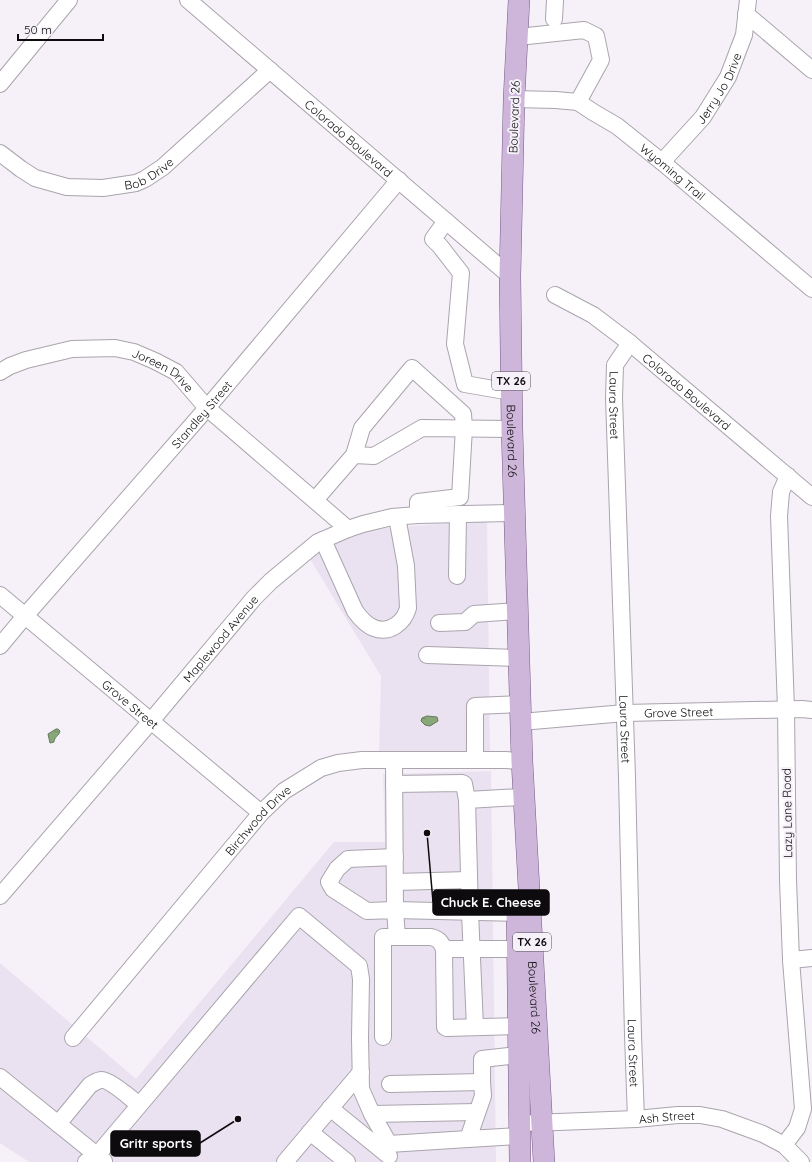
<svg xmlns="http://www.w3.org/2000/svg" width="812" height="1162" viewBox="0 0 812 1162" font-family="Quicksand,sans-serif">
	<defs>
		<pattern id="water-ripples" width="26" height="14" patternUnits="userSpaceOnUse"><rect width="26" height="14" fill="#89a87a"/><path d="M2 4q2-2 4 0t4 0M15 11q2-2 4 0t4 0" fill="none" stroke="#758f68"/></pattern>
	</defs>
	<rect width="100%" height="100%" fill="#f6f0f9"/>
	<g fill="#ebe2f1">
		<polygon points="487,520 490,753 379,756 381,676 310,559 340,540 374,529"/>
		<polygon points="491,771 496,1162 29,1162 0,1143 0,963 136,1079 334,842 385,842 383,774"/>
	</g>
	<g fill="url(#water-ripples)" stroke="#64795a">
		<polygon points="427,716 437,717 438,721 430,726 425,725 421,721 422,718"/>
		<path d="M 56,729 L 58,729 L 60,731 C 59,736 54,737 54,742 L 50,743 L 48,734 Z"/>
	</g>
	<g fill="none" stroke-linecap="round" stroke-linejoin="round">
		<defs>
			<g id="minor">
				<path id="s1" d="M 188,0 L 510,276"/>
				<polyline points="746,14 812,70"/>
				<polyline points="554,19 555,0"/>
				<polyline points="518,37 584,30 596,36 601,60 578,102"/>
				<polyline points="0,84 69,0"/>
				<path id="s2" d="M 514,99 L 556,100 L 578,102 L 593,112 L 617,126 L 662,162 L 812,289"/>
				<path id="s3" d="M 0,153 L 21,169 L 35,178 L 67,187 L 103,188 L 136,183 L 145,179 L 163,167 L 270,70"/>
				<path id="s4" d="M 662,162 L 703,117 L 728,77 L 744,35 L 748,0"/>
				<polyline points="446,221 433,239 440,246 461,273 455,344 465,384 511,392"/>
				<path id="s5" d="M 555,295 L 593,315 L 630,343 L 812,497"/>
				<path id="s6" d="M 630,343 L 615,365 L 614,398 L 627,777 L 633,1035 L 636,1119"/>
				<path id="s7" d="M 0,372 L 10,366 L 26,360 L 72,349 L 115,348 L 134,352 L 155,361 L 176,372 L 207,408 L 348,529"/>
				<polyline points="354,455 374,456 422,428 512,429"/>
				<polyline points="315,500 354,455 362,428 412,368 463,414 464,428 460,497 418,502 418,515"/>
				<path d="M 323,540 L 355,611 C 360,618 366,625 374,628 C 389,634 404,623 408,608 L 406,566 L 397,517"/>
				<polyline points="457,576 458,514"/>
				<path id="s8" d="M 0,595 L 261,813"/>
				<polyline points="439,623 465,622 474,614 518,611"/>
				<path id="s9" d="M 0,646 L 25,616 L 207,408 L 399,180"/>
				<polyline points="427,655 519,658"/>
				<path id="s10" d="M 521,722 L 625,713 L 802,709 L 812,710"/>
				<polyline points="394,760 395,910 517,913"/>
				<polyline points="475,760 475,706 521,704"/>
				<polyline points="394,784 462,783 464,784 467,800 470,912 475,1027"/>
				<polyline points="467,800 520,797"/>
				<polyline points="395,857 348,859 337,869 329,882 333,889 367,911 395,910 397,937"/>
				<polyline points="395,882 469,880"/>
				<path id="s11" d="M 0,896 L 151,721 L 254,598 L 271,581 L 318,542 L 348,529 L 363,524 L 392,517 L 418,515 L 514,513"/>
				<polyline points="444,949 445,1027 447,1028 518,1026"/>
				<polyline points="791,960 812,958"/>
				<path d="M 383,1037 L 383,937 L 431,937 C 439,939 441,942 444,949 L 517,949"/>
				<path id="s12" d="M 73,1038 L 261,813 L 284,791 L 321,768 L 338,763 L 362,760 L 505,760 L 522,761"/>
				<polyline points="0,1077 104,1161"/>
				<polyline points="482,1082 483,1096 468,1139 519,1136"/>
				<polyline points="390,1084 482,1082 482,1059 518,1055"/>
				<polyline points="330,1108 389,1156"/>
				<polyline points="372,1114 477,1112"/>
				<path id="s13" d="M 532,1123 L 636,1119 L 678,1115 L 700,1115 L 722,1119 L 763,1134 L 784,1145 L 801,1162"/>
				<path d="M 58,1124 L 90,1085 C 94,1083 97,1080 102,1080 C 110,1080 132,1099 139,1105"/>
				<polyline points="310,1132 347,1162"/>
				<polyline points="784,1145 797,1128 803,1109 791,960 788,880 786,709 779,516 781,492 788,476"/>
				<polyline points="86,1162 99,1153 299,916 359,966 361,979 360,1038 361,1089 372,1114 389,1144 468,1139"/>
				<polyline points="285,1162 361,1072"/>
			</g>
			<g id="major">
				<path id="s14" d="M 519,0 L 514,99 L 510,276 L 512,429 L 522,761 L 544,1162"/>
				<polyline points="517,905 520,1162"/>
			</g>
		</defs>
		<use href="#minor" stroke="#aaa4ad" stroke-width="18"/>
		<use href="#major" stroke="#765a84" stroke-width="22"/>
		<use href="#minor" stroke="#fff" stroke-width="16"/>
		<use href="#major" stroke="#ceb6db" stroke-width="21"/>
	</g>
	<g text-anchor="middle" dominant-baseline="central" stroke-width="4" stroke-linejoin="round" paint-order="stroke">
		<g fill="#f6f0f9" stroke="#535054" stroke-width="1">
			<rect x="492" y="372" width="38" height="18" rx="3"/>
			<rect x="513" y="933" width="38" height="18" rx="3"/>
		</g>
		<g font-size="11" font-weight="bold" fill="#0d0b0e">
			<text x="511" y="381">TX 26</text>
			<text x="532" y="942">TX 26</text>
		</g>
		<g font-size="12" fill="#0d0b0e" stroke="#f6f0f9">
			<text stroke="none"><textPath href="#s4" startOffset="94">Jerry Jo Drive</textPath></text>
			<text transform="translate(514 117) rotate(-88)">Boulevard 26</text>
			<text stroke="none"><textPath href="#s1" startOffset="212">Colorado Boulevard</textPath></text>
			<text stroke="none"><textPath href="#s3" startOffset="161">Bob Drive</textPath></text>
			<text stroke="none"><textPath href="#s2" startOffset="182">Wyoming Trail</textPath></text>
			<text stroke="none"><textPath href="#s7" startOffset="173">Joreen Drive</textPath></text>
			<text stroke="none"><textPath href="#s5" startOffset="164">Colorado Boulevard</textPath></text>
			<text stroke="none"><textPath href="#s6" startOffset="67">Laura Street</textPath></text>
			<text stroke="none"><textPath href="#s9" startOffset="307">Standley Street</textPath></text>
			<text stroke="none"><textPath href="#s14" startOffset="441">Boulevard 26</textPath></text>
			<text stroke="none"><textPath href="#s11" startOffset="339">Maplewood Avenue</textPath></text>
			<text stroke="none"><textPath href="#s8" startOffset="170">Grove Street</textPath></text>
			<text stroke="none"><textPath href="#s10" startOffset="158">Grove Street</textPath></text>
			<text stroke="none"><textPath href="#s6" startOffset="391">Laura Street</textPath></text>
			<text transform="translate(787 813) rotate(-91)">Lazy Lane Road</text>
			<text stroke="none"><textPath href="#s12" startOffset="286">Birchwood Drive</textPath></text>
			<text stroke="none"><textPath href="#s14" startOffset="998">Boulevard 26</textPath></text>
			<text stroke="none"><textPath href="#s6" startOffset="715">Laura Street</textPath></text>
			<text stroke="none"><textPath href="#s13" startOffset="135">Ash Street</textPath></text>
		</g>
	</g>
	<path fill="none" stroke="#0d0b0e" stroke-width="1.5" d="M427 833L433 902M238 1119L200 1143"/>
	<g fill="#0d0b0e" stroke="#f6f0f9" stroke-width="1.5">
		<circle cx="427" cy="833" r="4"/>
		<circle cx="238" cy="1119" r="4"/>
	</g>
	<g fill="#0d0b0e" stroke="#0d0b0e" stroke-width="1.5">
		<rect x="433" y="890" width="116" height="25" rx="4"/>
		<rect x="111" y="1131" width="89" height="25" rx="4"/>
	</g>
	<g font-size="13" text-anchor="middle" font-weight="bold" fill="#fff">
		<text x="491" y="907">Chuck E. Cheese</text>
		<text x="156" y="1148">Gritr sports</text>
	</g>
	<path d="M18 34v6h85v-6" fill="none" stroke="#0d0b0e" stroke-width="2"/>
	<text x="24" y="34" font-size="12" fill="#0d0b0e" stroke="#f6f0f9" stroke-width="3" paint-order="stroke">50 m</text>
</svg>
